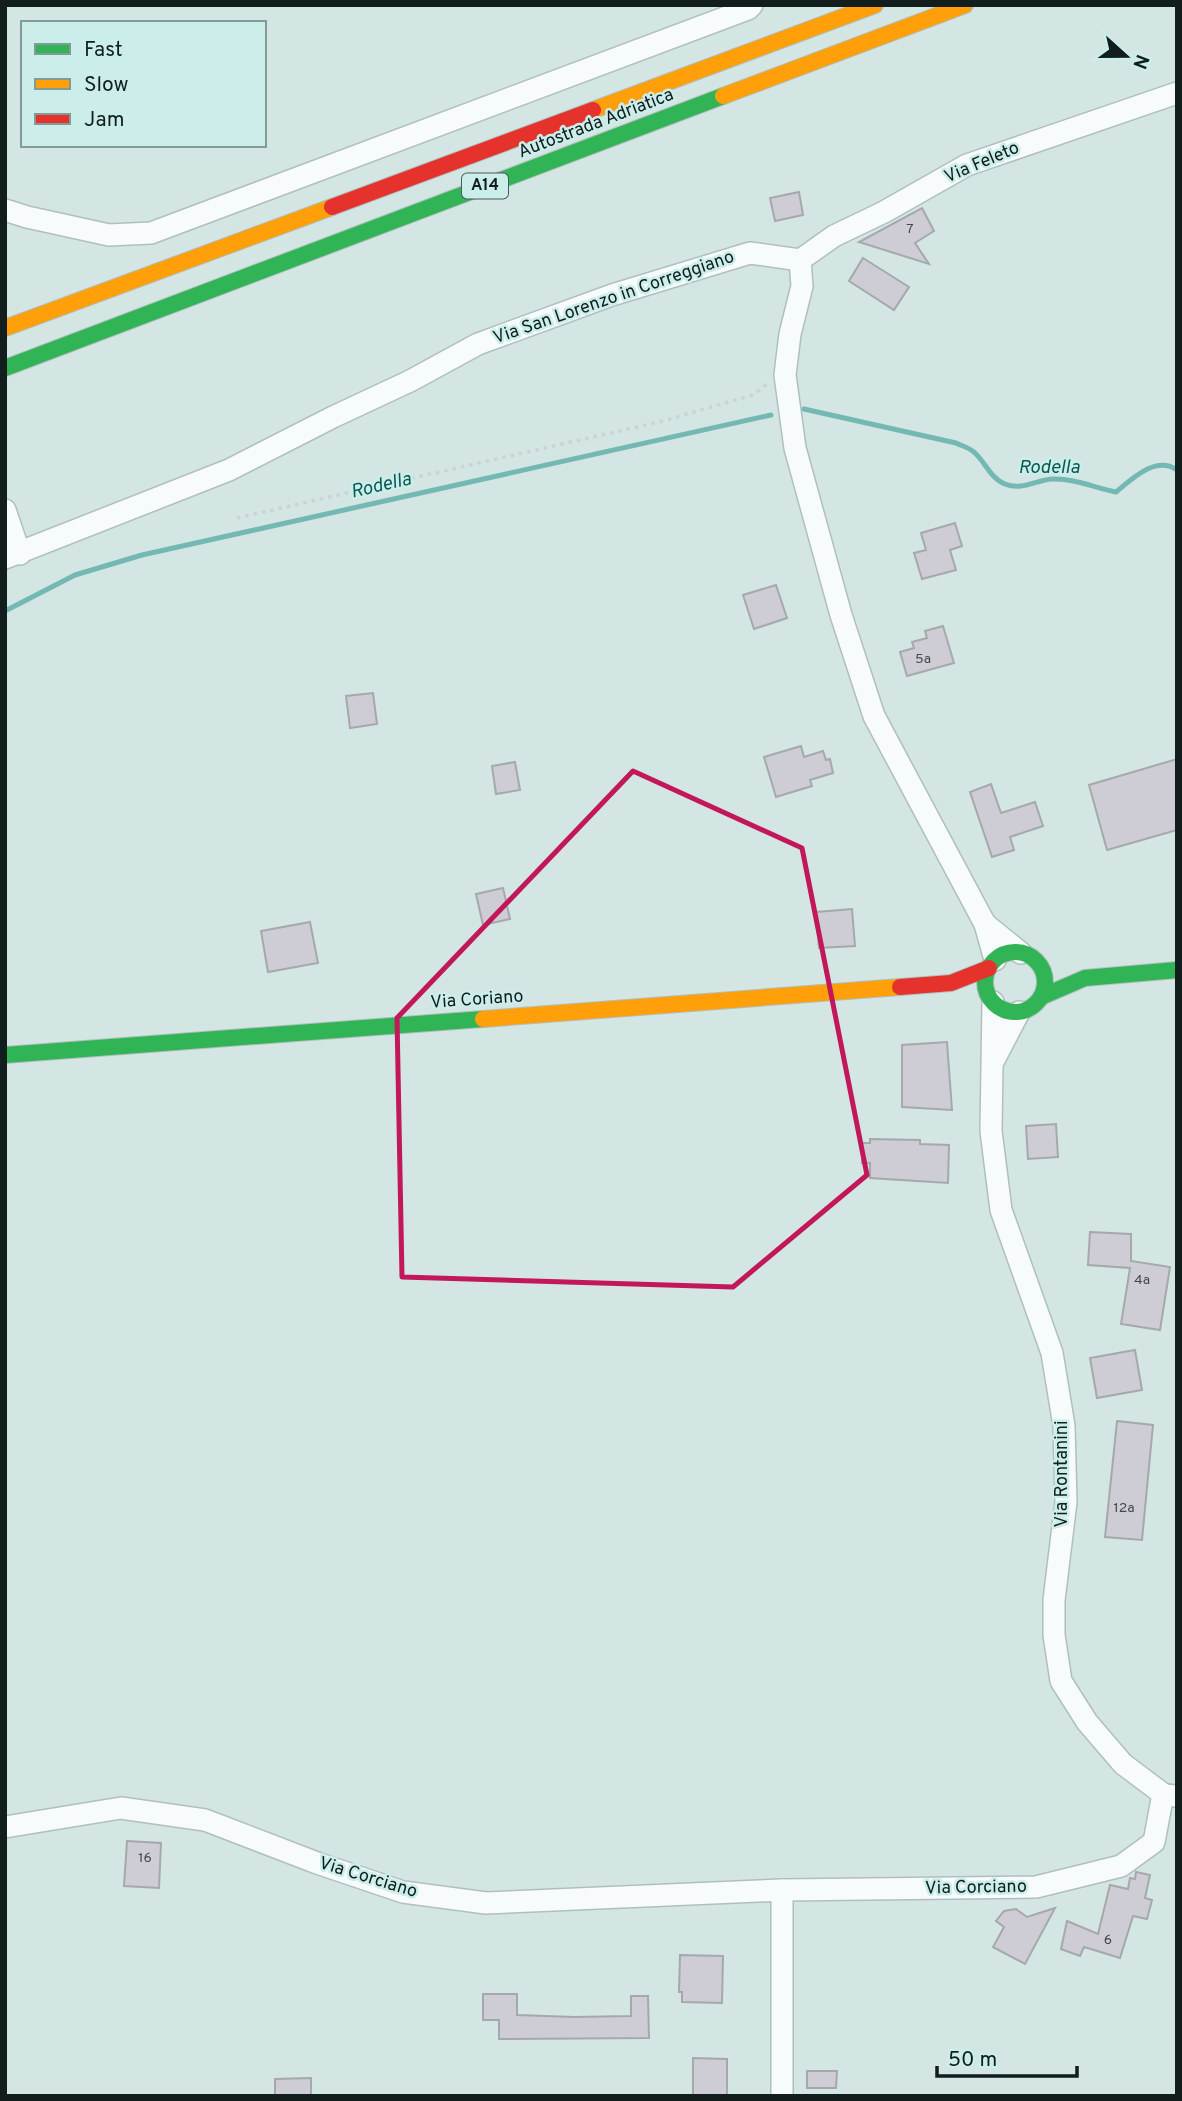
<svg xmlns="http://www.w3.org/2000/svg" width="1182" height="2101" viewBox="0 0 1182 2101" font-family="Overpass,sans-serif">
	<rect width="100%" height="100%" fill="#d3e6e4"/>
	<g fill="none" stroke-linecap="round" stroke-linejoin="round">
		<g stroke="#74b8b3" stroke-width="5">
			<path d="M 804,409 L 956,443 C 962,446 970,448 975,453 C 985,462 991,479 1005,484 C 1022,491 1036,480 1052,479 C 1074,478 1095,488 1116,492 C 1132,479 1156,455 1177,470"/>
			<polyline points="5,611 75,575 142,555 771,415"/>
		</g>
	</g>
	<g fill="#ceccd4" stroke="#a5a9ab" stroke-width="2">
		<polygon points="799,192 803,215 775,221 770,198"/>
		<polygon points="922,208 934,231 915,243 929,264 859,242"/>
		<polygon points="863,258 909,287 894,310 849,281"/>
		<polygon points="955,523 962,546 950,550 956,570 922,579 914,553 926,550 921,533"/>
		<polygon points="776,585 787,618 754,629 743,595"/>
		<polygon points="943,626 954,663 907,676 900,652 914,648 912,642 927,638 925,631"/>
		<polygon points="373,693 377,724 350,728 346,696"/>
		<polygon points="801,746 804,757 823,751 826,760 830,759 833,773 810,780 812,786 776,797 764,757"/>
		<polygon points="1177,759 1177,830 1107,850 1089,785"/>
		<polygon points="515,762 520,790 496,794 492,766"/>
		<polygon points="991,784 1001,813 1035,802 1043,826 1010,837 1014,850 992,857 970,792"/>
		<polygon points="503,888 510,919 483,925 476,894"/>
		<polygon points="852,909 855,946 819,948 816,912"/>
		<polygon points="310,922 318,963 268,972 261,931"/>
		<polygon points="947,1042 952,1110 902,1107 902,1045"/>
		<polygon points="1056,1124 1058,1157 1028,1159 1026,1126"/>
		<polygon points="870,1139 920,1140 920,1144 949,1145 948,1183 870,1178 870,1163 862,1163 862,1143 870,1143"/>
		<polygon points="1090,1232 1131,1234 1131,1261 1170,1267 1160,1330 1121,1324 1130,1268 1088,1265"/>
		<polygon points="1135,1350 1142,1390 1097,1398 1090,1358"/>
		<polygon points="1117,1421 1153,1425 1142,1540 1105,1537"/>
		<polygon points="127,1841 161,1843 159,1888 124,1886"/>
		<polygon points="1136,1872 1150,1875 1145,1898 1152,1900 1147,1919 1133,1916 1120,1958 1084,1947 1080,1956 1061,1949 1067,1921 1098,1934 1110,1885 1128,1889 1130,1878 1135,1879"/>
		<polygon points="1055,1908 1025,1964 993,1947 1004,1927 996,1921 1004,1911 1016,1909 1027,1917"/>
		<polygon points="680,1955 723,1956 722,2003 682,2002 682,1992 679,1992"/>
		<polygon points="483,1994 517,1994 517,2015 574,2017 631,2016 631,1996 648,1996 649,2038 499,2039 499,2020 483,2020"/>
		<polygon points="693,2058 727,2059 727,2096 693,2096"/>
		<polygon points="807,2071 837,2071 836,2088 807,2088"/>
		<polygon points="311,2078 311,2096 275,2096 275,2079"/>
	</g>
	<g fill="none" stroke-linecap="round" stroke-linejoin="round">
		<defs>
			<g id="street">
				<polyline points="5,210 27,217 109,235 151,233 748,9 752,5"/>
				<polyline points="800,260 802,286 790,334 785,375 795,448 841,615 874,716 985,924 995,960"/>
				<polyline points="800,260 834,236 884,212 967,165 1177,93"/>
				<polyline points="5,510 20,554"/>
				<polyline points="5,558 229,470 333,417 410,381 478,344 612,295 750,253 800,260"/>
				<polyline points="985,924 1021,953"/>
				<polyline points="993,1002 991,1131 1001,1210 1052,1353 1064,1426 1066,1502 1054,1600 1054,1635 1061,1681 1087,1722 1123,1764 1163,1794 1175,1796"/>
				<polyline points="994,1060 1019,1012"/>
				<polyline points="5,1827 121,1808 205,1820 317,1863 403,1892 486,1903 782,1890 1036,1887 1121,1866 1154,1842 1163,1794"/>
				<polyline points="782,1890 782,2096"/>
			</g>
			<g id="fast">
				<polyline points="5,368 723,96"/>
				<circle cx="1015" cy="982" r="30"/>
				<polyline points="1041,997 1085,978 1177,970"/>
				<polyline points="5,1055 483,1019"/>
			</g>
			<g id="slow">
				<polyline points="723,96 965,5"/>
				<polyline points="593,110 875,5"/>
				<polyline points="5,328 332,207"/>
				<polyline points="483,1019 900,987"/>
			</g>
			<g id="jam">
				<polyline points="332,207 593,110"/>
				<polyline points="900,987 951,983 989,968"/>
			</g>
		</defs>
		<use href="#street" stroke="#b0bfbe" stroke-width="24"/>
		<use href="#fast" stroke="#b0bfbe" stroke-width="18"/>
		<use href="#slow" stroke="#b0bfbe" stroke-width="18"/>
		<use href="#jam" stroke="#b0bfbe" stroke-width="18"/>
		<polyline stroke="#cdd3d2" stroke-width="3.5" stroke-dasharray="3.5 5" stroke-linecap="butt" points="237,518 659,422 753,395 767,384"/>
		<use href="#street" stroke="#f8fbfb" stroke-width="21"/>
		<use href="#fast" stroke="#30b455" stroke-width="16"/>
		<use href="#slow" stroke="#ff9f0a" stroke-width="16"/>
		<use href="#jam" stroke="#e5322d" stroke-width="16"/>
	</g>
	<path fill="none" stroke="#c2185b" stroke-width="5" stroke-linejoin="round" d="M 633,771 L 802,848 L 867,1175 L 733,1287 L 402,1277 L 397,1018 Z"/>
	<g text-anchor="middle" dominant-baseline="central" stroke-width="5" stroke-linejoin="round" paint-order="stroke">
		<g font-size="14" fill="#404a4b">
			<text x="910" y="229">7</text>
			<text x="923" y="659">5a</text>
			<text x="1142" y="1280">4a</text>
			<text x="1124" y="1508">12a</text>
			<text x="145" y="1858">16</text>
			<text x="1108" y="1940">6</text>
		</g>
		<rect fill="#cbeeea" stroke="#495c5a" stroke-width="2" x="462" y="173.5" width="46" height="25" rx="5"/>
		<g font-size="16" font-weight="bold" fill="#111e1d">
			<text x="485" y="186">A14</text>
		</g>
		<g font-size="18" fill="#111e1d" stroke="#cbeeea">
			<text transform="translate(596 124) rotate(-21)">Autostrada Adriatica</text>
			<text transform="translate(982 163) rotate(-23)">Via Feleto</text>
			<text transform="translate(614 298) rotate(-19)">Via San Lorenzo in Correggiano</text>
			<text transform="translate(477 1000) rotate(-4)">Via Coriano</text>
			<text transform="translate(1062 1474) rotate(-90)">Via Rontanini</text>
			<text transform="translate(368 1878) rotate(17)">Via Corciano</text>
			<text transform="translate(976 1888) rotate(-1)">Via Corciano</text>
		</g>
		<g font-size="19" font-style="italic" fill="#095954" stroke="#cbeeea">
			<text x="1049" y="468">Rodella</text>
			<text transform="translate(381 486) rotate(-13)">Rodella</text>
		</g>
	</g>
	<rect width="1182" height="2101" fill="none" stroke="#111e1d" stroke-width="14"/>
	<rect x="21" y="21" width="245" height="126" fill="#cbeeea" stroke="#819b98" stroke-width="2"/>
	<rect x="35" y="44" width="35" height="10" fill="#30b455" stroke="#819b98" stroke-width="2"/>
	<text x="84" y="56" font-size="21" fill="#111e1d">Fast</text>
	<rect x="35" y="79" width="35" height="10" fill="#ff9f0a" stroke="#819b98" stroke-width="2"/>
	<text x="84" y="91" font-size="21" fill="#111e1d">Slow</text>
	<rect x="35" y="114" width="35" height="10" fill="#e5322d" stroke="#819b98" stroke-width="2"/>
	<text x="84" y="126" font-size="21" fill="#111e1d">Jam</text>
	<g transform="translate(1126 56) rotate(111)" stroke="#cbeeea" stroke-width="5" paint-order="stroke">
	<path d="M0-5L12 26L0 18L-12 26Z" fill="#111e1d"/>
	<text y="-10" font-size="19" font-weight="bold" text-anchor="middle" fill="#111e1d">N</text>
	</g>
	<path d="M937 2066v10h140v-10" fill="none" stroke="#111e1d" stroke-width="3.5"/>
	<text x="948" y="2066" font-size="21" fill="#111e1d" stroke="#cbeeea" stroke-width="5" paint-order="stroke">50 m</text>
</svg>
